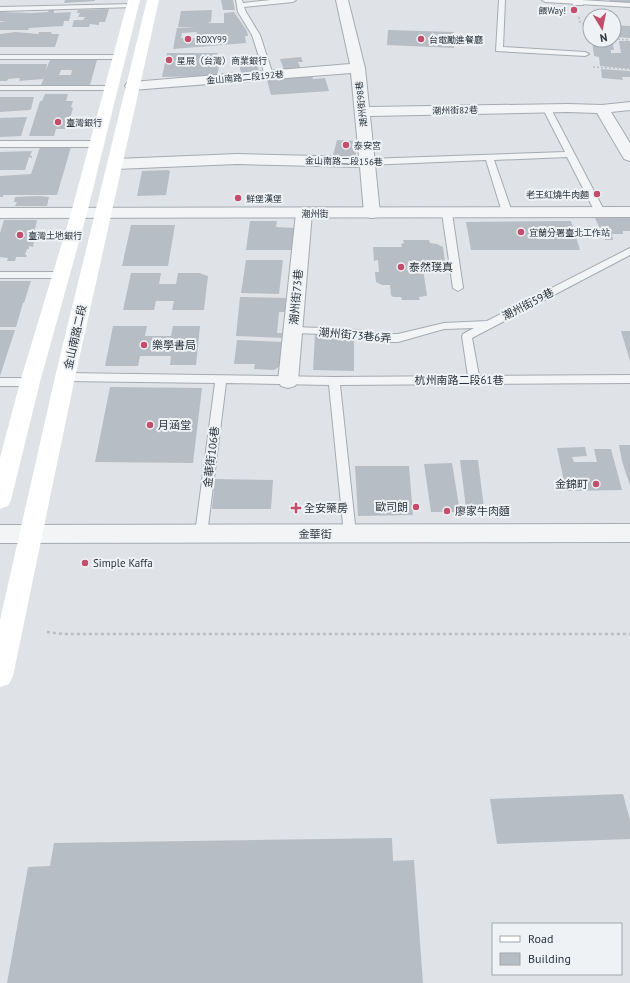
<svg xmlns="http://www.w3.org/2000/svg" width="630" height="983" viewBox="0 0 630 983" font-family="'PT Sans','Noto Sans TC',sans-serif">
	<rect width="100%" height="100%" fill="#dfe3e7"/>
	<g fill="#b7bdc4" fill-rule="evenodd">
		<polygon points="65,0 95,0 95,1 64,3"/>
		<polygon points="221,0 233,0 235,10 223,10"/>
		<polygon points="609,0 630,0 630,3 609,1"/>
		<polygon points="109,9 105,22 99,22 99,25 90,24 89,27 72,27 74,20 83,20 85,17 78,17 80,13 77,13 78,10"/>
		<polygon points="49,10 54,10 54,13 71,12 69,21 64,21 63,26 29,28 28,30 0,30 0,22 6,21 0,21 0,12 32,13 48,12"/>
		<path d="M 212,10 L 211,22 L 207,23 L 224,23 L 224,13 L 234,12 L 247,31 L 248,36 L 245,36 L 246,43 L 173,49 L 177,28 L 196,27 L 178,27 L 181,11 ZM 197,32 L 196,38 L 181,38 L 182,33 Z"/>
		<polygon points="614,25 630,26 630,38 614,37"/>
		<polygon points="388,30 454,32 454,48 387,45"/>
		<polygon points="16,32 38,34 39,32 51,32 52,34 59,34 55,47 0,47 0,34"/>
		<polygon points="592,40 612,40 614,50 611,50 611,53 621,53 619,41 630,41 630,69 600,66 599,57 594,56"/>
		<polygon points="167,53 218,53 217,56 219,55 218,62 220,62 217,76 162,77"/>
		<polygon points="245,56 248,59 256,57 259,71 241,72 237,57"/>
		<polygon points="301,57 303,62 298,62 301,69 284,70 280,59"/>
		<path d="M 50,60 L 97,60 L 90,85 L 41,85 L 46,72 L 43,79 L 19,81 L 20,78 L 8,79 L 7,81 L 0,81 L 0,64 L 47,64 L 46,70 ZM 61,70 L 72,70 L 71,75 L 59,75 Z"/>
		<polygon points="601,69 630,71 630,77 622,77 623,80 602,78"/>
		<polygon points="312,76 313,79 325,78 329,91 271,95 267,80"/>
		<polygon points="45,94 68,94 66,101 73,101 71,107 73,108 69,122 67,122 65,129 56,129 54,136 29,136 40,101 42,101"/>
		<polygon points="0,97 34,97 31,109 30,110 0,112"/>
		<polygon points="27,117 21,136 0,137 0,118"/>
		<polygon points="337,140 355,141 356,159 332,159"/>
		<polygon points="40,147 71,147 57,195 3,195 3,197 0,197 0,176 31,174"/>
		<polygon points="32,151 30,156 32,156 32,158 29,157 25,170 0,170 0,152"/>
		<polygon points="168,170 170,171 166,195 137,196 142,171"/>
		<polygon points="15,197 38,196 49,197 47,206 15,206 17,202 14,202"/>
		<polygon points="630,217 630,231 623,231 623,234 612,234 613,240 605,240 595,218"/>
		<polygon points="4,220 37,220 34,233 37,233 35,239 32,239 31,240 34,241 33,247 29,246 29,249 27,249 25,255 27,255 26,257 16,257 15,261 7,261 8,258 0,257 0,233"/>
		<polygon points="250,221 277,221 276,227 295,228 294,250 246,250"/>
		<polygon points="571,221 580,250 471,250 466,222"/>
		<polygon points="131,225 175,225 168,266 122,266"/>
		<polygon points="403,240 429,240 430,243 437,244 443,247 445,262 422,263 427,295 426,296 419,297 420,300 402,300 401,297 393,297 391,295 390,285 382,285 376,282 375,272 379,272 378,260 374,261 373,247 402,247 401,244 404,243"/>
		<polygon points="246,260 283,260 279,294 241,293"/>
		<polygon points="131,273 161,273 159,284 176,284 178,273 199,273 208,276 204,310 172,310 174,301 156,301 154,310 123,310"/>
		<polygon points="0,281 31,281 24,303 0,303"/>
		<polygon points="240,297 286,298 285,307 287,307 286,312 279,312 277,333 285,333 284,338 236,336"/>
		<polygon points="0,303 23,303 16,327 0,327"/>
		<polygon points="113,326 147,326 145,336 171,336 173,326 200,326 196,365 170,365 171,356 140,356 138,366 105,366"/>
		<polygon points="0,330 15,330 0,376"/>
		<polygon points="621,331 630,331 630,361"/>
		<polygon points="315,335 354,336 354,371 313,370"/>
		<polygon points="237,340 284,342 282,365 274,370 254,369 255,364 234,364"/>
		<polygon points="110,387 202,388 193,463 95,462"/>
		<polygon points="619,445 630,445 630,486 622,461"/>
		<polygon points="585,447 587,456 572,457 574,462 597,462 594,449 611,449 622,490 566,491 557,448"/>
		<polygon points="460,460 478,460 484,508 466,508"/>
		<polygon points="452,463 460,512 431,512 424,464"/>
		<polygon points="355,466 409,466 413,515 358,516"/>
		<polygon points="215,479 273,480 271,509 212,509"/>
		<polygon points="623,794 630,820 630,839 497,844 490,799"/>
		<polygon points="392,838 393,861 414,860 423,983 7,983 28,867 50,866 54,843"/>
	</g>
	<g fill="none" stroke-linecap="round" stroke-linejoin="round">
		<defs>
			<g id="service">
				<polygon points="236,0 242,0 243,3 271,0 296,0 293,2 244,7 246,12 260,35 273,75 272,77 269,77 265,75 252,35 238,12"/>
				<polygon points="499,0 505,0 503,47 585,52 589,54 585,56 496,51"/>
				<polygon points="542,0 581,0 630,3 630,7 545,2"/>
				<polygon points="133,4 137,6 135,7 0,11 0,7"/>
				<polygon points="0,55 119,55 123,57 119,59 0,59"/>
				<polygon points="0,86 111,86 115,88 111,90 0,90"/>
				<polygon points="544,107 550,107 551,109 605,212 603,214 597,214 595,212 567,157 494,160 512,212 507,215 502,212 486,160 367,165 363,162 367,159 565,152 543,109"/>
				<polygon points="0,141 96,141 100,144 96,147 0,147"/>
				<polygon points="447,210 452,213 463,288 458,291 453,288 442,213"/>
				<polygon points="630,248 630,255 472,338 479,376 630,375 630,383 340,385 356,534 354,538 350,539 346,538 344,534 329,385 226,383 207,534 205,538 201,539 197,538 195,534 215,383 65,381 61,380 60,377 61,374 65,373 334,377 468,376 462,336 463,334 474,328 444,329 398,342 382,342 349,335 293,333 288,330 293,327 349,329 382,334 398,334 444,323 487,321"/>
				<polygon points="0,272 60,272 65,275 60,278 0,278"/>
				<polygon points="0,378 30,378 34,379 35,382 34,385 30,386 0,386"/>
			</g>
			<g id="minor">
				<polygon points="336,0 348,0 365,68 369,107 568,104 602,105 630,102 630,110 611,112 630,143 630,161 624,159 597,113 568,112 370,116 380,213 378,217 372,218 366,217 364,213 360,167 237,164 116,169 110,167 108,164 110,161 116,159 237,154 359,157 351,73 132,90 127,89 125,86 127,83 132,82 350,64"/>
				<polygon points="571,0 583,0 584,2 583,5 573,5"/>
				<polygon points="304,208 310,209 312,213 298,381 295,386 288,388 281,386 278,381 296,213 298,209"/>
			</g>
			<g id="tertiary">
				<polygon points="630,207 630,217 0,218 0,208"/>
				<polygon points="630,524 630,542 0,543 0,525"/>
			</g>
		</defs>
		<use href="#service" stroke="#a5abb1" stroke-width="2"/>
		<use href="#minor" stroke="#a5abb1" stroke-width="2"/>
		<use href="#tertiary" stroke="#a5abb1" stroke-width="2"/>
		<g stroke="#babec2" stroke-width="1.5" stroke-dasharray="2 2" stroke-linecap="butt">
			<polyline points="579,17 580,22 590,25"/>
			<polyline points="614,39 630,40"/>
			<polyline points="593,67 630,69"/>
		</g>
		<polyline stroke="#babec2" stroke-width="2.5" stroke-dasharray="3 3" stroke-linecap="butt" points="47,632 63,634 630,634"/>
		<use href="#service" fill="#f2f4f6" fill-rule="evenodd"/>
		<use href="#minor" fill="#f2f4f6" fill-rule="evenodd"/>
		<use href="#tertiary" fill="#f2f4f6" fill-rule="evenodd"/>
		<g fill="#fff" fill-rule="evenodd">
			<polygon points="128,0 140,0 87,213 40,382 11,500 8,506 0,509 0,458 20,382 71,213"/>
			<polygon points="147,0 159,0 75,377 13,676 9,684 0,687 0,620 55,377"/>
		</g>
	</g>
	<g fill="#c34d6b" stroke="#eff2f5" stroke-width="1.5">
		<circle cx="574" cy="10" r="4"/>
		<circle cx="188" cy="39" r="4"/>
		<circle cx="421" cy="39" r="4"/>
		<circle cx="169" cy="60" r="4"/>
		<circle cx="58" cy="122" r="4"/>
		<circle cx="346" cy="145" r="4"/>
		<circle cx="597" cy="194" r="4"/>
		<circle cx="238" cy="198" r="4"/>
		<circle cx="521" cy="232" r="4"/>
		<circle cx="20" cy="235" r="4"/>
		<circle cx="401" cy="267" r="4"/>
		<circle cx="144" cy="345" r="4"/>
		<circle cx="150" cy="425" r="4"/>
		<circle cx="596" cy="484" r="4"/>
		<circle cx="416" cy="507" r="4"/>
		<path d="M294 502h4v4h4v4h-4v4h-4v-4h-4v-4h4z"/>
		<circle cx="447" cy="511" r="4"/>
		<circle cx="85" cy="563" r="4"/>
	</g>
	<g text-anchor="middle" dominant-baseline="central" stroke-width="4" stroke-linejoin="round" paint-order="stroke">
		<g font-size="9" fill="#29333d" stroke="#eff2f5" text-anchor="start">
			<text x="566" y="10" text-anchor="end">餵Way!</text>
			<text x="196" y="39">ROXY99</text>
			<text x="429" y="39">台電勵進餐廳</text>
			<text x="177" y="60">星展（台灣）商業銀行</text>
			<text x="66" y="122">臺灣銀行</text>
			<text x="354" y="145">泰安宮</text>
			<text x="589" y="194" text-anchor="end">老王紅燒牛肉麵</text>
			<text x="246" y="198">鮮堡漢堡</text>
			<text x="529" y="232">宜蘭分署臺北工作站</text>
			<text x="28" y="235">臺灣土地銀行</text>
		</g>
		<g font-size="9" fill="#29333d" stroke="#eff2f5">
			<text transform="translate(245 77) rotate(-5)">金山南路二段192巷</text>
			<text transform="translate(361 104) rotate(-96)">潮州街98巷</text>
			<text transform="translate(455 110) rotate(-1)">潮州街82巷</text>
			<text transform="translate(344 161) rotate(1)">金山南路二段156巷</text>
			<text x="315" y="213">潮州街</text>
		</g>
		<g font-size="11" fill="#29333d" stroke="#eff2f5" text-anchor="start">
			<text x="409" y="267">泰然璞真</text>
			<text x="152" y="345">樂學書局</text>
			<text x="158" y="425">月涵堂</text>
			<text x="588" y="484" text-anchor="end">金錦町</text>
			<text x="408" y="507" text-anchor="end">歐司朗</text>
			<text x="304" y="508">全安藥房</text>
			<text x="455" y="511">廖家牛肉麵</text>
			<text x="93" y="563">Simple Kaffa</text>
		</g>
		<g font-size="11" fill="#29333d" stroke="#eff2f5">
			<text transform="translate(296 297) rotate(-85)">潮州街73巷</text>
			<text transform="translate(528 304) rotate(-27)">潮州街59巷</text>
			<text transform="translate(355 335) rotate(5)">潮州街73巷6弄</text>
			<text transform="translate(75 337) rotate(-77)">金山南路二段</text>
			<text x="459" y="380">杭州南路二段61巷</text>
			<text transform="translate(211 457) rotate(-83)">金華街106巷</text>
			<text x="315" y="534">金華街</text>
		</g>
	</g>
	<rect x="492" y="923" width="130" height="52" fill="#eff2f5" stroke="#a0a6ab"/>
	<rect x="500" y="936" width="20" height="6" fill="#ffffff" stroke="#a0a6ab"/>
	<text x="528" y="943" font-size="12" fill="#29333d">Road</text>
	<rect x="500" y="953" width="20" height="12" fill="#b7bdc4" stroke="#a0a6ab"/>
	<text x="528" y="963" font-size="12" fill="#29333d">Building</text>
	<g transform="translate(602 28) rotate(170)"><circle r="19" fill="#eff2f5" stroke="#a0a6ab"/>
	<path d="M0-3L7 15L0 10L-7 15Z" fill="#c34d6b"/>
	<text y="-6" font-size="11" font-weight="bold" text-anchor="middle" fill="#29333d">N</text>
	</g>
</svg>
